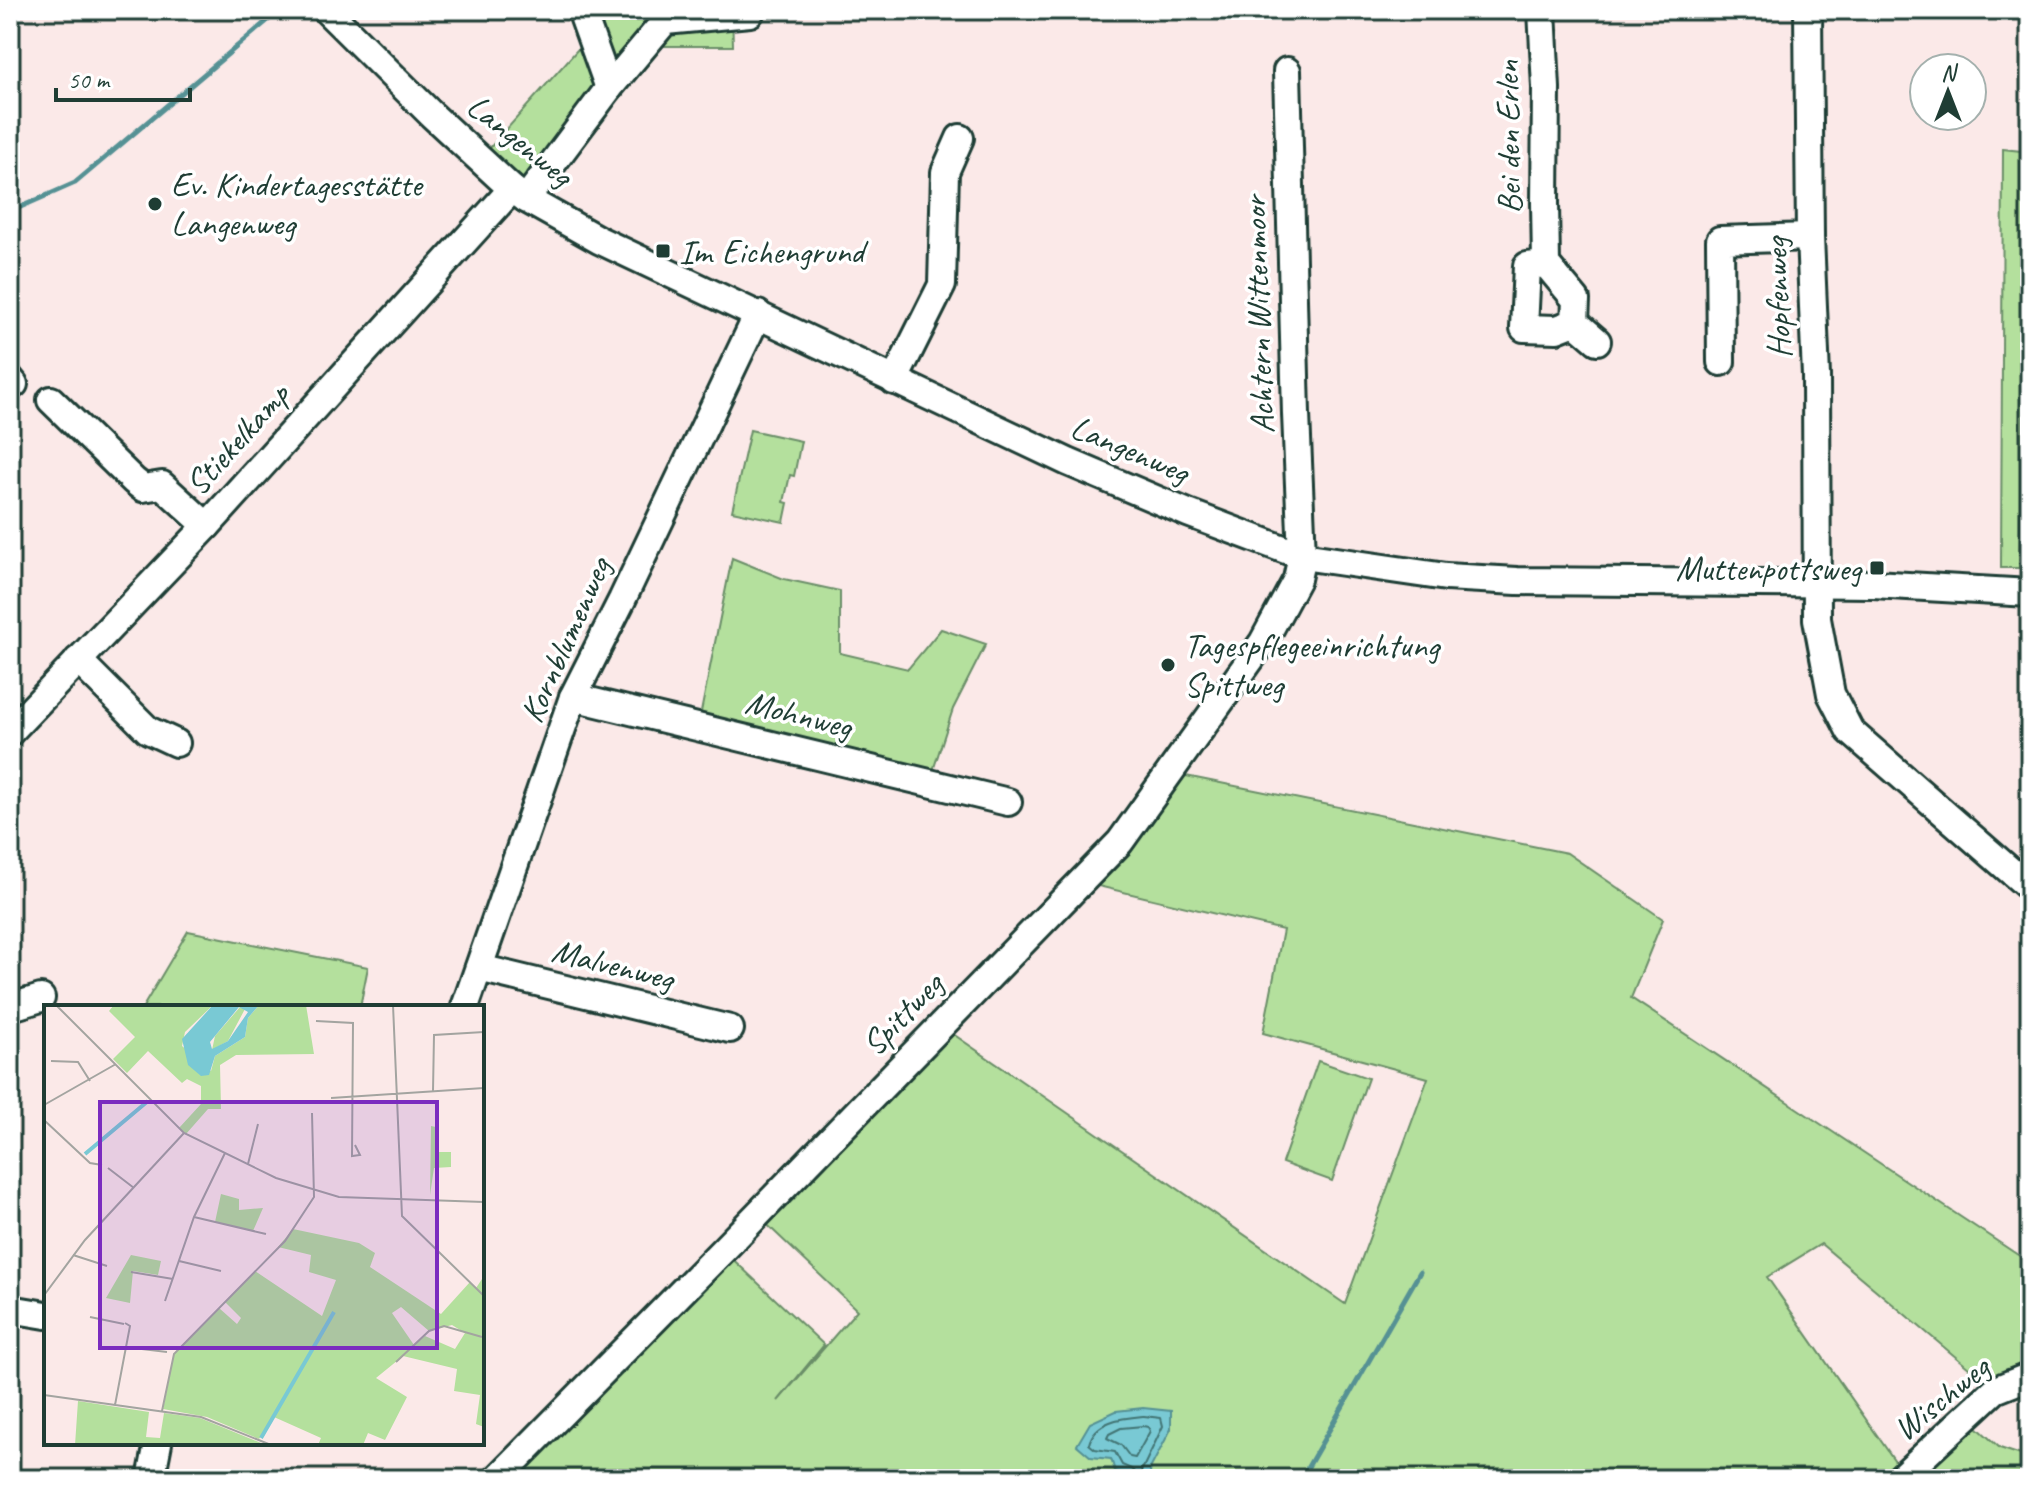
<svg xmlns="http://www.w3.org/2000/svg" width="2040" height="1489" viewBox="0 0 2040 1489" font-family="Caveat,sans-serif">
	<rect width="100%" height="100%" fill="#fbe9e8"/>
	<filter id="ink" filterUnits="userSpaceOnUse"><feTurbulence type="fractalNoise" baseFrequency=".0125" numOctaves="2"/><feDisplacementMap in="SourceGraphic" scale="16" xChannelSelector="R" yChannelSelector="G"/><feConvolveMatrix kernelMatrix="1 2 1 2 8 2 1 2 1" color-interpolation-filters="sRGB"/></filter>
	<g filter="url(#ink)">
		<g fill="#b4e09d" stroke="#6a8e68" stroke-width="2">
			<polygon points="610,10 732,10 733,46 655,46 521,194 480,159 610,13"/>
			<polygon points="2003,149 2030,152 2030,273 2028,308 2030,309 2030,401 2023,401 2019,568 2001,568"/>
			<polygon points="750,430 801,441 794,476 790,475 784,502 788,503 784,522 732,511"/>
			<polygon points="732,558 784,579 840,591 840,653 908,669 941,629 986,644 953,709 929,783 698,727"/>
			<polygon points="1171,773 1567,853 1663,919 1631,998 2030,1263 2030,1379 1995,1390 1821,1244 1767,1277 1904,1474 1966,1417 2000,1448 2030,1458 2030,1479 500,1479 723,1250 824,1345 778,1401 857,1310 757,1215 940,1025 1345,1304 1428,1078 1263,1033 1283,930 1081,882"/>
			<polygon points="188,931 368,967 360,1007 143,1007"/>
			<polygon points="1318,1061 1368,1078 1332,1181 1282,1163"/>
		</g>
		<polygon fill="#79c9d4" stroke="#559194" stroke-width="2" points="1143,1408 1171,1411 1171,1429 1151,1467 1149,1479 1139,1479 1115,1471 1111,1459 1091,1457 1077,1445 1090,1423 1116,1411"/>
		<g fill="none" stroke-linecap="round" stroke-linejoin="round">
			<g stroke="#437574" stroke-width="2">
				<path d="M 1144,1416 L 1161,1418 L 1163,1426 L 1140,1474 L 1137,1474 L 1131,1469 L 1122,1465 L 1115,1452 L 1095,1449 L 1089,1444 C 1095,1420 1122,1418 1144,1416 Z"/>
				<polygon points="1143,1426 1148,1427 1150,1431 1135,1458 1130,1457 1121,1445 1107,1438 1109,1434 1121,1428"/>
			</g>
			<g stroke="#559194" stroke-width="5">
				<polyline points="10,215 16,209 75,183 280,10"/>
				<polyline points="1301,1479 1420,1272"/>
			</g>
			<defs>
				<g id="minor">
					<polyline points="326,10 432,115 512,189 526,199 599,240 1068,462 1188,513 1302,556 1446,577 1517,581 1873,584 2030,593"/>
					<polyline points="581,10 609,88"/>
					<polyline points="1542,10 1546,88 1545,203 1546,264 1576,300 1575,322 1557,329 1524,328 1527,266 1546,264"/>
					<polyline points="1808,10 1810,237 1816,376 1817,619 1831,694 1850,731 2030,888"/>
					<polyline points="526,199 609,88 665,21 750,13 751,10"/>
					<polyline points="1575,322 1597,341"/>
					<polyline points="1721,362 1720,240 1810,237"/>
					<polyline points="10,379 14,384"/>
					<polyline points="894,381 942,285 945,172 960,138"/>
					<polyline points="51,400 134,481 143,488 162,485 207,526"/>
					<polyline points="78,660 148,730 176,743"/>
					<polyline points="573,697 1008,802"/>
					<polyline points="10,732 207,526 512,189"/>
					<polyline points="479,968 730,1029"/>
					<polyline points="10,1000 18,1005 41,998"/>
					<polyline points="465,1007 573,697 622,600 758,314"/>
					<polyline points="10,1309 46,1315"/>
					<polyline points="151,1479 158,1443"/>
					<polyline points="497,1479 723,1250 1120,842 1263,642 1297,579 1302,556 1296,414 1287,71"/>
					<polyline points="1899,1479 1995,1390 2030,1376"/>
				</g>
			</defs>
			<use href="#minor" stroke="#1f3d34" stroke-width="32"/>
			<use href="#minor" stroke="#fff" stroke-width="26"/>
		</g>
	</g>
	<g fill="#1f3d34" stroke="#fff" stroke-width="3">
		<circle cx="155" cy="204" r="8"/>
		<rect x="655" y="243" width="16" height="16" rx="4"/>
		<rect x="1869" y="560" width="16" height="16" rx="4"/>
		<circle cx="1168" cy="665" r="8"/>
	</g>
	<g text-anchor="middle" dominant-baseline="central" stroke-width="7" stroke-linejoin="round" paint-order="stroke">
		<g font-size="34" fill="#1f3d34" stroke="#fff">
			<text transform="translate(1508 137) rotate(-91)">Bei den Erlen</text>
			<text transform="translate(520 140) rotate(39)">Langenweg</text>
			<text transform="translate(1777 298) rotate(-92)">Hopfenweg</text>
			<text transform="translate(1258 315) rotate(-92)">Achtern Wittenmoor</text>
			<text transform="translate(237 439) rotate(-48)">Stiekelkamp</text>
			<text transform="translate(1130 449) rotate(23)">Langenweg</text>
			<text transform="translate(565 640) rotate(-66)">Kornblumenweg</text>
			<text transform="translate(799 714) rotate(14)">Mohnweg</text>
			<text transform="translate(613 964) rotate(14)">Malvenweg</text>
			<text transform="translate(902 1014) rotate(-46)">Spittweg</text>
			<text transform="translate(1941 1398) rotate(-39)">Wischweg</text>
		</g>
		<g font-size="34" fill="#1f3d34" stroke="#fff" text-anchor="start">
			<text x="171" y="184">Ev. Kindertagesstätte<tspan x="171" dy="39">Langenweg</tspan></text>
			<text x="679" y="251">Im Eichengrund</text>
			<text x="1861" y="568" text-anchor="end">Muttenpottsweg</text>
			<text x="1184" y="645">Tagespflegeeinrichtung<tspan x="1184" dy="39">Spittweg</tspan></text>
		</g>
	</g>
	<g transform="translate(44 1005)">
		<rect width="440" height="440" fill="#fbe9e8"/>
		<path d="M 70,0 L 169,0 L 141,27 L 138,41 L 167,66 L 171,51 L 201,32 L 204,13 L 215,0 L 262,0 L 270,49 L 192,50 L 176,60 L 177,104 L 164,104 L 142,129 L 135,123 L 157,99 L 157,81 L 143,74 L 138,78 L 104,46 L 83,68 L 69,54 L 91,32 L 65,6 ZM 202,2 L 184,36 L 168,45 L 171,31 L 196,2 ZM 387,121 L 392,122 L 391,147 L 407,147 L 407,162 L 390,163 L 386,190 ZM 177,189 L 195,194 L 195,205 L 219,203 L 209,226 L 171,217 ZM 249,224 L 315,238 L 331,248 L 326,262 L 397,309 L 426,277 L 432,283 L 440,271 L 440,422 L 432,419 L 436,390 L 410,386 L 413,364 L 359,351 L 332,373 L 363,392 L 341,435 L 324,428 L 319,440 L 274,440 L 277,433 L 230,412 L 215,434 L 163,412 L 119,404 L 130,349 L 175,303 L 193,319 L 197,313 L 181,297 L 211,266 L 278,311 L 292,275 L 265,267 L 267,250 L 234,242 ZM 357,302 L 385,326 L 408,320 L 421,328 L 411,344 L 381,331 L 370,340 L 348,308 ZM 87,250 L 117,256 L 114,270 L 89,266 L 86,298 L 62,293 ZM 34,396 L 105,407 L 102,432 L 116,433 L 120,408 L 156,413 L 222,440 L 31,440 Z" fill="#b4e09d" fill-rule="evenodd"/>
		<path d="M 169,0 L 215,0 L 204,13 L 201,32 L 171,51 L 165,70 L 157,71 L 144,60 L 138,34 ZM 195,2 L 204,7 L 184,36 L 168,44 L 166,37 Z" fill="#79c9d4" fill-rule="evenodd"/>
		<path fill="none" stroke="#79c9d4" stroke-width="4" d="M 41,149 L 104,96M 217,433 L 290,307"/>
		<path fill="none" stroke="#a3a4a0" stroke-width="2" d="M 12,0 L 140,128 L 232,173 L 295,192 L 440,197M 349,0 L 358,211 L 440,291M 272,16 L 309,18 L 308,151 L 316,150 L 311,140M 7,56 L 34,57 L 46,76M 389,86 L 390,30 L 440,27M 287,93 L 440,83M 0,100 L 72,59M 0,115 L 46,158 L 58,160M 204,159 L 214,119M 64,163 L 90,183M 150,212 L 222,229M 29,250 L 63,261M 135,256 L 177,266M 87,267 L 129,274M 1,289 L 41,235 L 140,128M 121,296 L 150,212 L 181,148M 46,312 L 80,319M 0,316 L 0,288M 81,342 L 123,347M 352,357 L 385,326 L 400,321 L 438,332M 0,390 L 157,412 L 227,440M 71,400 L 86,321 L 81,318M 118,406 L 130,349 L 241,236 L 270,192 L 268,108"/>
		<path fill="#7b2cbf" fill-opacity="0.15" stroke="#7b2cbf" stroke-width="4" d="M 56,97 L 393,97 L 393,343 L 56,343 Z"/>
		<rect width="440" height="440" fill="none" stroke="#1f3d34" stroke-width="4"/>
	</g>
	<rect width="2040" height="1489" fill="none" stroke="#fff" stroke-width="40"/>
	<rect x="20" y="20" width="2000" height="1449" fill="none" stroke="#1f3d34" stroke-width="3" filter="url(#ink)"/>
	<g transform="translate(1948 92)"><circle r="38" fill="#ffffff" stroke="#a5b1ae" stroke-width="2"/>
	<path d="M0-6L14 30L0 20L-14 30Z" fill="#1f3d34"/>
	<text y="-12" font-size="22" font-weight="bold" text-anchor="middle" fill="#1f3d34">N</text>
	</g>
	<path d="M56 88v12h134v-12" fill="none" stroke="#1f3d34" stroke-width="4"/>
	<text x="68" y="88" font-size="24" fill="#1f3d34" stroke="#ffffff" stroke-width="6" paint-order="stroke">50 m</text>
</svg>
